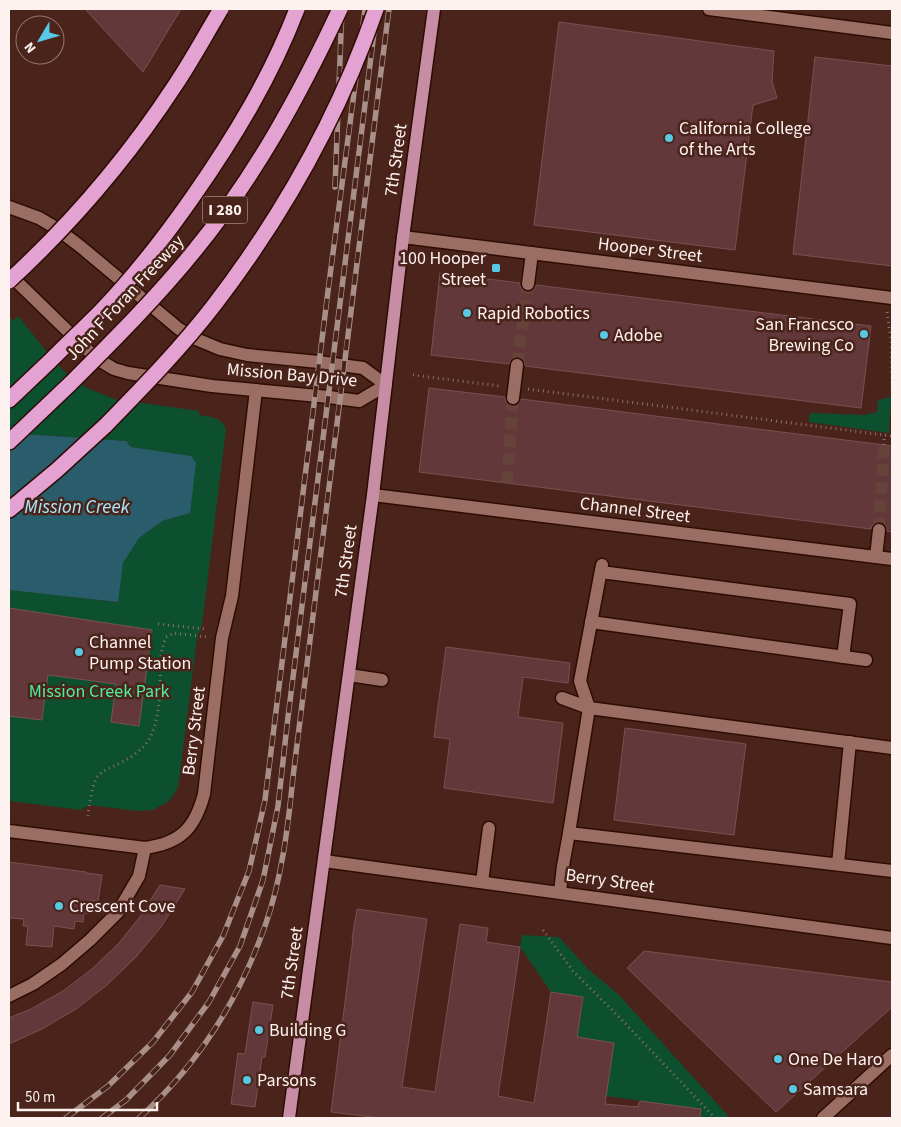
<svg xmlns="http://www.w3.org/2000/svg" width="901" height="1127" viewBox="0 0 901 1127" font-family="'Source Sans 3',sans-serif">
	<rect width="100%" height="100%" fill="#4a241a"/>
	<g fill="#0d5030">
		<path d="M 9,316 L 13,321 L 18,316 L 55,362 L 69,376 L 87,388 L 114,399 L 199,411 L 199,415 C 211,417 221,417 226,429 L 202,625 L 197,639 L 178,788 L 169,801 L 153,810 L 138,811 L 89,805 L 81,810 L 9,801 L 9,590 L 117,602 L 123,563 L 139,538 L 162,521 L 190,513 L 190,456 L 131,447 L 126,441 L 9,433 Z"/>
		<polygon points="891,397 889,433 809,422 810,413 864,415 877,412 878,400"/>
		<polygon points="522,935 559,937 588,969 618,994 730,1118 688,1118 675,1108 657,1103 606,1096 576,1038 583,997 551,992 520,947"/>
	</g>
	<polygon fill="#2a5d6b" points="9,433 126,441 131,447 191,456 196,463 190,513 162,521 139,538 123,563 118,602 9,590"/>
	<g fill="#62383a" stroke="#7c5052">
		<polygon points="85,9 181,9 143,72"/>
		<polygon points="559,22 774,51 772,81 777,98 753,105 735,250 534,225"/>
		<polygon points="815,57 892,66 892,266 793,254"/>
		<polygon points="440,273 520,283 520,287 523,290 527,292 534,289 536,285 871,326 861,408 525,366 524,361 518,357 513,358 510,361 509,364 431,355"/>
		<polygon points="429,388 505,397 506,402 512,406 517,405 521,399 892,446 892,532 887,531 886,526 880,522 875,523 872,526 871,529 419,472"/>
		<polygon points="9,608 152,630 139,726 111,722 116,684 48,675 42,720 9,716"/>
		<polygon points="446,647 570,663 568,683 523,677 518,717 563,723 553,803 444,788 450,739 434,737"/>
		<polygon points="625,728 746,744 734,835 614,820"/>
		<polygon points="9,862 86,872 86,873 102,875 98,901 90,900 89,914 84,913 83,922 75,921 74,929 54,926 52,947 26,945 28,926 23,926 24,919 9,918"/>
		<polygon points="160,885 185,889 161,927 135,958 107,985 76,1009 42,1029 9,1044 9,1018 31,1009 63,991 92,969 119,943 142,914"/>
		<polygon points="357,909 427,919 402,1087 435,1092 460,924 488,928 486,942 520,947 498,1096 534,1103 551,992 583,997 577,1037 614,1043 605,1104 638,1107 637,1108 640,1101 701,1109 700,1118 381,1118 331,1112 353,939 352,939"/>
		<polygon points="644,951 892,982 892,1007 776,1112 627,968"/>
		<polygon points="253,1002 273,1005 265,1057 262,1057 255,1107 231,1104 238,1053 245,1054"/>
	</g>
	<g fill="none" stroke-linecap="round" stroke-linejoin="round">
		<g stroke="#65433a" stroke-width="12" stroke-dasharray="12 6" stroke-linecap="butt">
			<polyline points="517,365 528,284"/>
			<polyline points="507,483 513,398"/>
			<polyline points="879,530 884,445"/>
		</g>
		<defs>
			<g id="minor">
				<polyline points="709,9 892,33"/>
				<polyline points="9,207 39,218 56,228 81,247 179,329 196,339 220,349 247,355 319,362 363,368 386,385 359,401 329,397 212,386 128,373 114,369 99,360 84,347 9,274"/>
				<polyline points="403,237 892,298"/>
				<polyline points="528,284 532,253"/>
				<polyline points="513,398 517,365"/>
				<polyline points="373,495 892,559"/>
				<polyline points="876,557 879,530"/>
				<polyline points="601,572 850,604 843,657"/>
				<polyline points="591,622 866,660"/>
				<polyline points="349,675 382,680"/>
				<polyline points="562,698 589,708 892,748"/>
				<path d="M 9,831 L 145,848 C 181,843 195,828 204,794 L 222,638 L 232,596 L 256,390"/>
				<polyline points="569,833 892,871"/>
				<polyline points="324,861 892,938"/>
				<polyline points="838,864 850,742"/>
				<polyline points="482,882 489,828"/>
				<polyline points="560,892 563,866 569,833 589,708 580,681 602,565"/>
				<polyline points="9,996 33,984 62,964 90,940 118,912 139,876 145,848"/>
				<polyline points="823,1118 892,1055"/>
			</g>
			<polyline id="major" points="289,1118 373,495 403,237 434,9"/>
			<g id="highway">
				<polyline points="9,400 50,361"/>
				<polyline points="9,442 71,383"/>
				<polyline points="9,510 57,470 106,425"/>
			</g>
		</defs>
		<use href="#minor" stroke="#2e0c03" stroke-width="15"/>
		<use href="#major" stroke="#2e0c03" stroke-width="15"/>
		<use href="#highway" stroke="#2e0c03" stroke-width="18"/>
		<g stroke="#8c7068" stroke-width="3" stroke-dasharray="1 4" stroke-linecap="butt">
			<polyline points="887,312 891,340 892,388"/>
			<polyline points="413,375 500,386"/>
			<polyline points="528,389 892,436"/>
			<polyline points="884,445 884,435"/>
			<polyline points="158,624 206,629"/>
			<path d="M 88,816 C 89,806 92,783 98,776 C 102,771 108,769 114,766 C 126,760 140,753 148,741 C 158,724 160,702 160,682 C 161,665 159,654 166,637 L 173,633 L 207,637"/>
			<polyline points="543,930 573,971 620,1018 715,1118"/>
		</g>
		<use href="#minor" stroke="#9a6e62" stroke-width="12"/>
		<use href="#major" stroke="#c68da5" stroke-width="12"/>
		<use href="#highway" stroke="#e3a2d1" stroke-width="15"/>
		<defs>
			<g id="rail">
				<polyline points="335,187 342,9"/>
				<polyline points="66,1118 108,1086 153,1042 192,992 223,936 249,871 265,800 328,291 365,9"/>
				<polyline points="102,1118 126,1100 170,1055 209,1002 240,946 263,880 278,806 288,717 377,9"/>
				<path d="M 139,1118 C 197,1066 239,999 265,926 C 282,878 288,827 293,777 C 300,724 306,669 313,616 C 338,413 363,211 389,9"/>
			</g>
		</defs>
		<use href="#rail" stroke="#a89089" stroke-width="5.5"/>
		<use href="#rail" stroke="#4a241a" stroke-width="4" stroke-dasharray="11" stroke-linecap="butt"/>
		<defs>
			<g id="highway-bridge">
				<path d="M 9,281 C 72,223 129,156 176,84 C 192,60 206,34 221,9"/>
				<path d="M 50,361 C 66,345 83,329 99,313 C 133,278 164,238 192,198 C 234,138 271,77 297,9"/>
				<path d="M 71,383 C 114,340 157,297 195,250 C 255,177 300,94 340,9"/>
				<path d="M 106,425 C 144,386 182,347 215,304 C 283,215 339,115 376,9"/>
			</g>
		</defs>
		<use href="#highway-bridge" stroke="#2e0c03" stroke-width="18" stroke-linecap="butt"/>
		<use href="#highway-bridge" stroke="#e3a2d1" stroke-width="15"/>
	</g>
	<g fill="#59c8e4" stroke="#4a241a" stroke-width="2">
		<circle cx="669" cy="138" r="5"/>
		<rect x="491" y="263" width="10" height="10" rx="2.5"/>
		<circle cx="467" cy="313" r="5"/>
		<circle cx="864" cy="334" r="5"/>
		<circle cx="604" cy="335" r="5"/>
		<circle cx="79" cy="652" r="5"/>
		<circle cx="59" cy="906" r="5"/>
		<circle cx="259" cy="1030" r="5"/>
		<circle cx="778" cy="1059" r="5"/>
		<circle cx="247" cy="1080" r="5"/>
		<circle cx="793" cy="1089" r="5"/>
	</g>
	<g text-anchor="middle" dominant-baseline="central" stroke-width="5" stroke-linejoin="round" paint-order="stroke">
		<rect fill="#4a241a" stroke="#c7b4af" stroke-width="1" x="202.5" y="196.5" width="45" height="27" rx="4"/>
		<g font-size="16" font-weight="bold" fill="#fdf2ef">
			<text x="225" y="210">I 280</text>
		</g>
		<g font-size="18" fill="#fdf2ef" stroke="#4a241a" text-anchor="start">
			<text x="679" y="128">California College<tspan x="679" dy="21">of the Arts</tspan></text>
			<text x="486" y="258" text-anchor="end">100 Hooper<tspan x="486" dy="21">Street</tspan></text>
			<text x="477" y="313">Rapid Robotics</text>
			<text x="854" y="324" text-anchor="end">San Francsco<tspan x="854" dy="21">Brewing Co</tspan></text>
			<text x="614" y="335">Adobe</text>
			<text x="89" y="642">Channel<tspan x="89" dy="21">Pump Station</tspan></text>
			<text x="69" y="906">Crescent Cove</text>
			<text x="269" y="1030">Building G</text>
			<text x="788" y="1059">One De Haro</text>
			<text x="257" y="1080">Parsons</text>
			<text x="803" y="1089">Samsara</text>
		</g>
		<g font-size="18" fill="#fdf2ef" stroke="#4a241a">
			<text transform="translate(396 160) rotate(-82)">7th Street</text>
			<text transform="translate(650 250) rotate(7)">Hooper Street</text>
			<text transform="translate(125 298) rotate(-47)">John F Foran Freeway</text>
			<text transform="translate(292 375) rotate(5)">Mission Bay Drive</text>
			<text transform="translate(635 510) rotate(7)">Channel Street</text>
			<text transform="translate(346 561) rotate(-82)">7th Street</text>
			<text transform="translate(194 731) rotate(-83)">Berry Street</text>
			<text transform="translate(610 881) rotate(8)">Berry Street</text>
			<text transform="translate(292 963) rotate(-82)">7th Street</text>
		</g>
		<g font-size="18" fill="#4def9d" stroke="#4a241a">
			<text x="99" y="691">Mission Creek Park</text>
		</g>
		<g font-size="19" font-style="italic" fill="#a8eafd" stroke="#4a241a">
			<text x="77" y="507">Mission Creek</text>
		</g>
	</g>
	<rect width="901" height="1127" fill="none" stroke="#fdf2ef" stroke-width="20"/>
	<g transform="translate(40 40) rotate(232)"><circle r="24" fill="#4a241a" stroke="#92766f"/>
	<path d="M0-4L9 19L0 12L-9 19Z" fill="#59c8e4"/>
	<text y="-8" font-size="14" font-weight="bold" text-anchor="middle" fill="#fdf2ef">N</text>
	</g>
	<path d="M18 1102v8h139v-8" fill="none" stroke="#fdf2ef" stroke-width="2.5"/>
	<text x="25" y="1102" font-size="15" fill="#fdf2ef" stroke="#4a241a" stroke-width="4" paint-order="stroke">50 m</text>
</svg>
